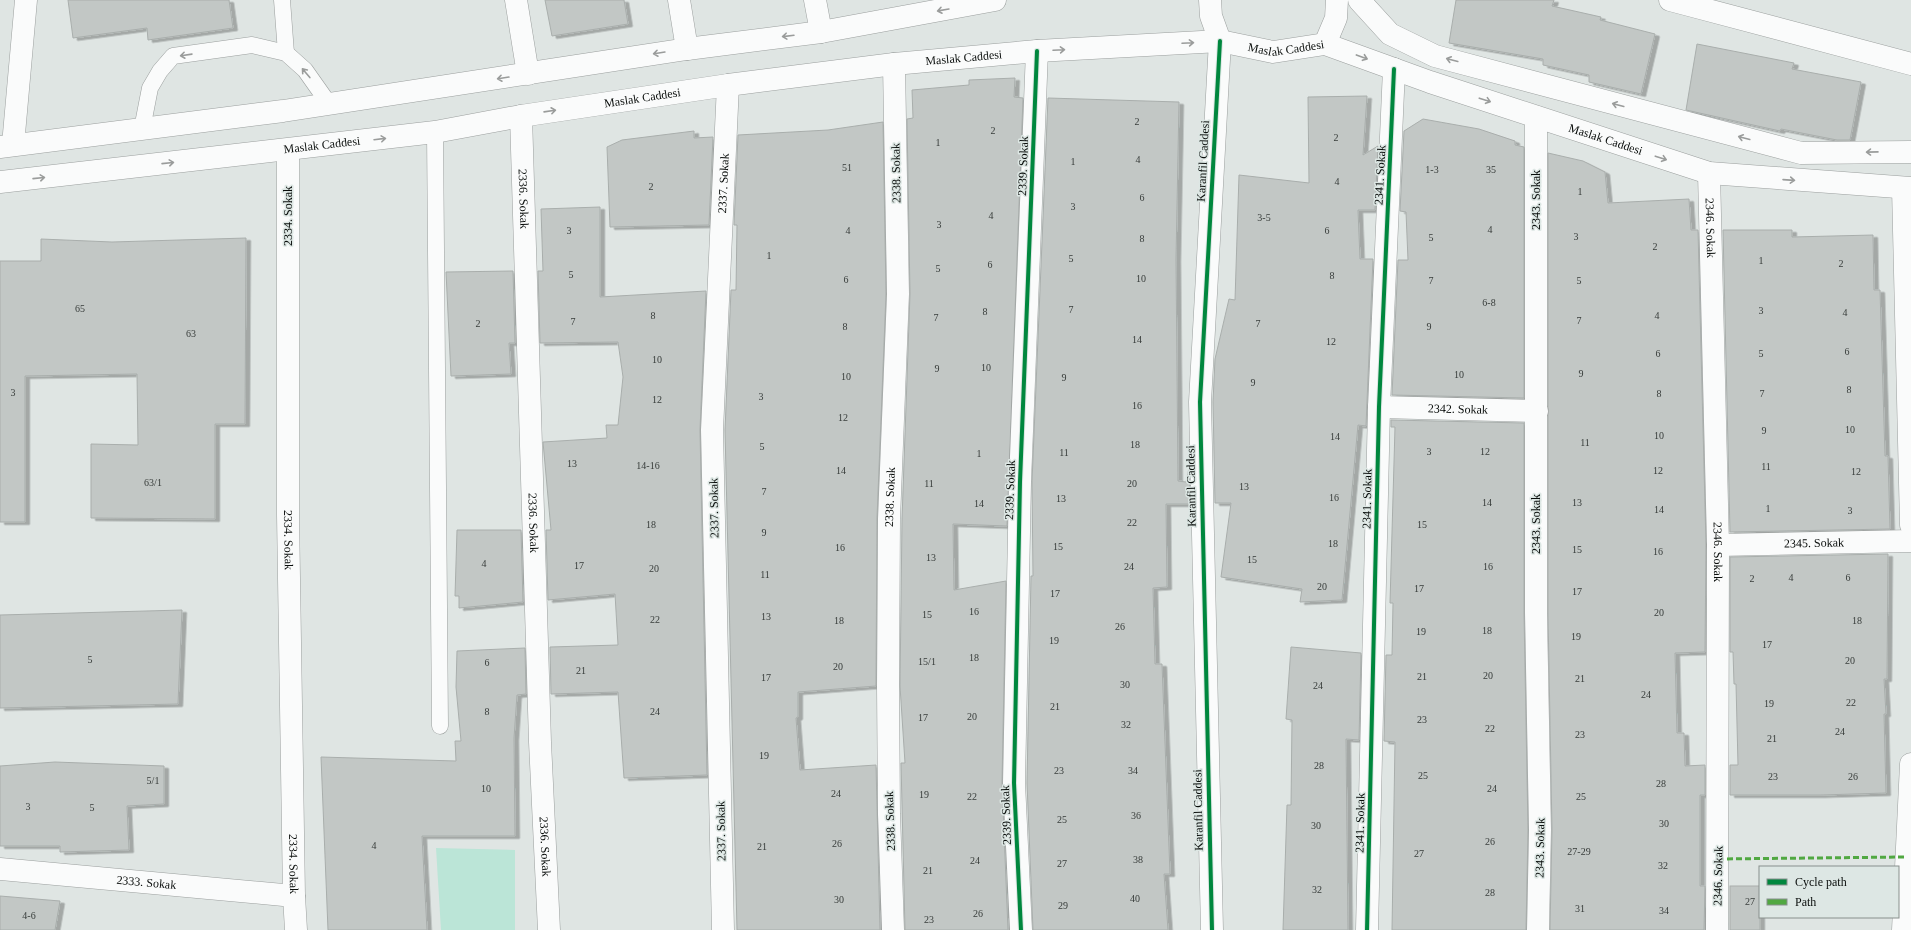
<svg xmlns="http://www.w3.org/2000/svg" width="1911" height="930" viewBox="0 0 1911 930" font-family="'Times New Roman',serif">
	<defs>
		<filter id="shadow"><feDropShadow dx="4.5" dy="2.5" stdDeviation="0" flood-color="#0004"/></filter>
	</defs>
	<rect width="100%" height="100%" fill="#dfe5e3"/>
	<polygon fill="#bbe5d7" points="436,848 515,850 515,930 441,930"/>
	<g fill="#c2c7c5" stroke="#a9aeac" filter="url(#shadow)">
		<polygon points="68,0 229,0 233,28 148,40 147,28 73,38"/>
		<polygon points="545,0 624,0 628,24 552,36"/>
		<polygon points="1456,0 1554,0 1552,6 1601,17 1600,20 1655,34 1641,94 1589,82 1589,75 1543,65 1543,59 1449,43"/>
		<polygon points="1697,44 1794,63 1792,69 1861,82 1850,140 1837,140 1781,129 1780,131 1686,110"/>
		<polygon points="1015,78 1014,97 1023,98 1007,526 953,524 954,590 1006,581 1002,783 1008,930 905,930 901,763 905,763 900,686 902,519 910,294 907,119 913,118 912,90 969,85 969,80"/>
		<polygon points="1367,96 1363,155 1378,146 1375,210 1358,210 1360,259 1373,259 1366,426 1358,425 1342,600 1300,602 1302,589 1221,577 1231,503 1215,503 1213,402 1215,359 1229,299 1235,300 1239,175 1309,183 1308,97"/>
		<polygon points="1048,98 1179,102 1176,259 1178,481 1186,482 1189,468 1190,504 1166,504 1167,587 1153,588 1155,664 1162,664 1170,874 1164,874 1168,930 1033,930 1027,783 1031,576 1033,576 1032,482"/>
		<polygon points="1423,119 1479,129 1515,141 1515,145 1524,147 1524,398 1392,395 1398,260 1408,260 1406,212 1400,211 1404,131"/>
		<polygon points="883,122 886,294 877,518 876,686 798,692 798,717 796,718 800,770 876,765 880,930 737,930 725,430 731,290 736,290 737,225 734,225 738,135 828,130"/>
		<polygon points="694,131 694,138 713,137 709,225 610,227 607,147 622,140"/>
		<polygon points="1548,153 1583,161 1605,172 1608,203 1689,199 1691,230 1698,230 1706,545 1705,652 1675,653 1677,733 1684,733 1685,766 1705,765 1705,795 1700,795 1700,886 1705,886 1704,930 1550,930 1552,830 1548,613"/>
		<polygon points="600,207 600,297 706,291 700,430 707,775 624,778 618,692 551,694 550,647 618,645 615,594 548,600 546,530 551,530 543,442 607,438 606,425 618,425 623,377 618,342 540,343 538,271 543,271 541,209"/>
		<polygon points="1723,230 1792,230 1792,237 1873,235 1874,290 1880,290 1885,456 1888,456 1890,529 1730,532"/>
		<polygon points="246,238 245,424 215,424 215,519 91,518 91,444 138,445 137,374 25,376 25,522 0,522 0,261 41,261 41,239 112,242"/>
		<polygon points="513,271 515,343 509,343 511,374 451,376 446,272"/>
		<polygon points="1391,420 1524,423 1524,613 1528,830 1526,930 1392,930 1395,742 1384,741 1386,655 1392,655 1393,603 1390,603 1395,427 1391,427"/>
		<polygon points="457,530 521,530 523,602 459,608 459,596 455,596"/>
		<polygon points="1888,554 1887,679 1884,679 1886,714 1884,714 1886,793 1821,795 1730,795 1730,765 1738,765 1736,684 1734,684 1733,652 1730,652 1730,557"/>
		<polygon points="182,610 178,704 0,708 0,615"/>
		<polygon points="1291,647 1361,653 1359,740 1346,739 1348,930 1283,930 1287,805 1291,805 1292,720 1286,719"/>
		<polygon points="525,648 526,694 517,695 514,738 515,836 422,836 427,930 328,930 321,757 456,761 455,741 461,741 456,687 457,651"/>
		<polygon points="55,762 164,766 164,804 127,806 129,850 60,852 60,846 0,846 0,766"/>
		<rect x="1730" y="886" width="30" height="44"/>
		<polygon points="0,896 60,901 55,930 0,930"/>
	</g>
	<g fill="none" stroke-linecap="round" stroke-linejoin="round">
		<defs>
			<g id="lane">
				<polyline points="282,0 286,53"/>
				<polyline points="142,129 150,88 160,71 173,56 252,45 286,53 305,70 329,104"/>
				<polyline points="435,132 440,726"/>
			</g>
			<g id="street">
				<polyline points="516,0 528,74"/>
				<polyline points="679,0 687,49"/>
				<polyline points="815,0 821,32"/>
				<polyline points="1670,0 1911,64"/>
				<path id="s1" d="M 521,116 L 540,742 L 549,930"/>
				<polyline points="1536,117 1536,613 1540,830 1538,930"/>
				<polyline points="13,145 26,0"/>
				<path id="s2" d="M 288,150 L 288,515 L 294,896 L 296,930"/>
				<path id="s3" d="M 1709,173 L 1718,545 L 1717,930"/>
				<polyline points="1903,188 1911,525"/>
				<path id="s4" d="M 1379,407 L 1537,411"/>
				<path id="s5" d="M 1718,545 L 1911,541"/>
				<path id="s6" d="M 0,869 L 294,896"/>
				<path id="s7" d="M 723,930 L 712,430 L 728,85"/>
				<path id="s8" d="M 893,930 L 889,814 L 888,686 L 889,519 L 898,294 L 894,64"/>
				<polyline points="1021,930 1014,783 1020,482 1037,51"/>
				<polyline points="1367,930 1379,407 1394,69"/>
				<polyline points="1903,930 1911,764"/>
			</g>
			<g id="secondary">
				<polyline points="1210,0 1211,16 1220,41 1200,402 1212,930"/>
				<polyline points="1359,0 1390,34 1435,56 1801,153 1911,152"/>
				<polyline points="1325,44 1336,18 1337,0"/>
				<polyline points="0,147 283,111 687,49 821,32 995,0"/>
				<path id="s9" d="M 0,182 L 435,132 L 521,116 L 728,85 L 894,64 L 1037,51 L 1220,41 L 1273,52 L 1325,44 L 1430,82 L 1709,173 L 1911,188"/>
			</g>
		</defs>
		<use href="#lane" stroke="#9b9f9e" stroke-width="17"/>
		<use href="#street" stroke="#9b9f9e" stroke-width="23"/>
		<use href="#secondary" stroke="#9b9f9e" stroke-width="23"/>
		<use href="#lane" stroke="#fafbfb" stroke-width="16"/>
		<use href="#street" stroke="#fafbfb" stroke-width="22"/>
		<use href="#secondary" stroke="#fafbfb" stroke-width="22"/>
		<polyline stroke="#50a841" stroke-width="3" stroke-dasharray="6 3" stroke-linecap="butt" points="1718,859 1906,857"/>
		<defs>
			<g id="cycleway">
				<polyline points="1021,930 1014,783 1020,482 1037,51"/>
				<polyline points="1212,930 1200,402 1220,41"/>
				<polyline points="1367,930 1379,407 1394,69"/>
			</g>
		</defs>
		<use href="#cycleway" stroke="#dde7e4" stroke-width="6"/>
		<use href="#cycleway" stroke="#00873e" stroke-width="4"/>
	</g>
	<defs><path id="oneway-shaft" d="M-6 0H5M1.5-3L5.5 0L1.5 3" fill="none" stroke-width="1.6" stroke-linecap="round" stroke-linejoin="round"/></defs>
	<g stroke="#9a9c9b">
		<use href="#oneway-shaft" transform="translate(943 10) rotate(170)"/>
		<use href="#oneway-shaft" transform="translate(788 36) rotate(173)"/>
		<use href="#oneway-shaft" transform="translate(1188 43) rotate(-3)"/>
		<use href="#oneway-shaft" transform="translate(1059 50) rotate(-3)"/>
		<use href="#oneway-shaft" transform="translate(659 53) rotate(171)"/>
		<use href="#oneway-shaft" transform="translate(186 55) rotate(172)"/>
		<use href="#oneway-shaft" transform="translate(1362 57) rotate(20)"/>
		<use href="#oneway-shaft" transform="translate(1452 60) rotate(-165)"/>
		<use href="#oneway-shaft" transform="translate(306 73) rotate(-130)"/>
		<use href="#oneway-shaft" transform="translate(503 78) rotate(171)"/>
		<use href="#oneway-shaft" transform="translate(1485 100) rotate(18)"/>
		<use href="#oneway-shaft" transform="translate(1618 105) rotate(-165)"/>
		<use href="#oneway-shaft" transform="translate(550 111) rotate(-8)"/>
		<use href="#oneway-shaft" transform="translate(1744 138) rotate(-165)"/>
		<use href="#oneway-shaft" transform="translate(380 139) rotate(-7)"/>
		<use href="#oneway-shaft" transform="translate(1872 152) rotate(179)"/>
		<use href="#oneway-shaft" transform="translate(1661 158) rotate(18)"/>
		<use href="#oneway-shaft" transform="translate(168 163) rotate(-6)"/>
		<use href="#oneway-shaft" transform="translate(39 178) rotate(-6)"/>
		<use href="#oneway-shaft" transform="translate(1789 180) rotate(4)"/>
	</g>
	<g text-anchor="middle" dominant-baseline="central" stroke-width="3" stroke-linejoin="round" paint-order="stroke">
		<g font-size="10" fill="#373c3a">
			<text x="1137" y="121">2</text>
			<text x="993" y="130">2</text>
			<text x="1336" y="137">2</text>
			<text x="938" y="142">1</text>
			<text x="1138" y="159">4</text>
			<text x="1073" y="161">1</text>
			<text x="847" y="167">51</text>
			<text x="1432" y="169">1-3</text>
			<text x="1491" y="169">35</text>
			<text x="1337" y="181">4</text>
			<text x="651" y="186">2</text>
			<text x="1580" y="191">1</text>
			<text x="1142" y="197">6</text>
			<text x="1073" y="206">3</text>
			<text x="991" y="215">4</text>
			<text x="1264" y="217">3-5</text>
			<text x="939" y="224">3</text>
			<text x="1490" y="229">4</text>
			<text x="569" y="230">3</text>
			<text x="848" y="230">4</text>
			<text x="1327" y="230">6</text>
			<text x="1576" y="236">3</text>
			<text x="1431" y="237">5</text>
			<text x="1142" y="238">8</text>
			<text x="1655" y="246">2</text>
			<text x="769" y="255">1</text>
			<text x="1071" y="258">5</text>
			<text x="1761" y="260">1</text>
			<text x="1841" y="263">2</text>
			<text x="990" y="264">6</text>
			<text x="938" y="268">5</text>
			<text x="571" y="274">5</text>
			<text x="1332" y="275">8</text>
			<text x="1141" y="278">10</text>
			<text x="846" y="279">6</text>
			<text x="1431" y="280">7</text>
			<text x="1579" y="280">5</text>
			<text x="1489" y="302">6-8</text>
			<text x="80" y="308">65</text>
			<text x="1071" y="309">7</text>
			<text x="1761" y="310">3</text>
			<text x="985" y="311">8</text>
			<text x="1845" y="312">4</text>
			<text x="653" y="315">8</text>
			<text x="1657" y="315">4</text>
			<text x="936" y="317">7</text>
			<text x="1579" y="320">7</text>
			<text x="573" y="321">7</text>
			<text x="478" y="323">2</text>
			<text x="1258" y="323">7</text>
			<text x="845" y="326">8</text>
			<text x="1429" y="326">9</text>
			<text x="191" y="333">63</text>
			<text x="1137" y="339">14</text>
			<text x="1331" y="341">12</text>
			<text x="1847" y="351">6</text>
			<text x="1658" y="353">6</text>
			<text x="1761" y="353">5</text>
			<text x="657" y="359">10</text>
			<text x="986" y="367">10</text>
			<text x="937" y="368">9</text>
			<text x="1581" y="373">9</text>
			<text x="1459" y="374">10</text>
			<text x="846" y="376">10</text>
			<text x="1064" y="377">9</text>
			<text x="1253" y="382">9</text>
			<text x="1849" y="389">8</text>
			<text x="13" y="392">3</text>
			<text x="1659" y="393">8</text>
			<text x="1762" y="393">7</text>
			<text x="761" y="396">3</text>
			<text x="657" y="399">12</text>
			<text x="1137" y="405">16</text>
			<text x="843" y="417">12</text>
			<text x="1850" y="429">10</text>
			<text x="1764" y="430">9</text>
			<text x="1659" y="435">10</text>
			<text x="1335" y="436">14</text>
			<text x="1585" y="442">11</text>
			<text x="1135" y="444">18</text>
			<text x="762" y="446">5</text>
			<text x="1429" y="451">3</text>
			<text x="1485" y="451">12</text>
			<text x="1064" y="452">11</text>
			<text x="979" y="453">1</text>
			<text x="572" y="463">13</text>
			<text x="648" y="465">14-16</text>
			<text x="1766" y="466">11</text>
			<text x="841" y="470">14</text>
			<text x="1658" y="470">12</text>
			<text x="1856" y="471">12</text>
			<text x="153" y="482">63/1</text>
			<text x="929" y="483">11</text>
			<text x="1132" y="483">20</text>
			<text x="1244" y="486">13</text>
			<text x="764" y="491">7</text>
			<text x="1334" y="497">16</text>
			<text x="1061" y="498">13</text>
			<text x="1487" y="502">14</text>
			<text x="1577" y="502">13</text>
			<text x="979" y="503">14</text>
			<text x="1768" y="508">1</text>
			<text x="1659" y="509">14</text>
			<text x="1850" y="510">3</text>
			<text x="1132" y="522">22</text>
			<text x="651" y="524">18</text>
			<text x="1422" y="524">15</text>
			<text x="764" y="532">9</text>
			<text x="1333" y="543">18</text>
			<text x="1058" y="546">15</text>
			<text x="840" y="547">16</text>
			<text x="1577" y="549">15</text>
			<text x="1658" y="551">16</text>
			<text x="931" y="557">13</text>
			<text x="1252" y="559">15</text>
			<text x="484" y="563">4</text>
			<text x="579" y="565">17</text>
			<text x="1129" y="566">24</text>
			<text x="1488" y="566">16</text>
			<text x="654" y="568">20</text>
			<text x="765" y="574">11</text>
			<text x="1791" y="577">4</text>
			<text x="1848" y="577">6</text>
			<text x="1752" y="578">2</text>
			<text x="1322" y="586">20</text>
			<text x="1419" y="588">17</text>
			<text x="1577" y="591">17</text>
			<text x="1055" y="593">17</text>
			<text x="974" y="611">16</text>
			<text x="1659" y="612">20</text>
			<text x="927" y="614">15</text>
			<text x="766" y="616">13</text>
			<text x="655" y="619">22</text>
			<text x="839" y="620">18</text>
			<text x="1857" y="620">18</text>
			<text x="1120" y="626">26</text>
			<text x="1487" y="630">18</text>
			<text x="1421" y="631">19</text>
			<text x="1576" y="636">19</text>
			<text x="1054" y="640">19</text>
			<text x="1767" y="644">17</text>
			<text x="974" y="657">18</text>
			<text x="90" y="659">5</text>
			<text x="1850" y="660">20</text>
			<text x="927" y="661">15/1</text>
			<text x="487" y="662">6</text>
			<text x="838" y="666">20</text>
			<text x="581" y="670">21</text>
			<text x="1488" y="675">20</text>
			<text x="1422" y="676">21</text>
			<text x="766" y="677">17</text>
			<text x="1580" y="678">21</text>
			<text x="1125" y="684">30</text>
			<text x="1318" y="685">24</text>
			<text x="1646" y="694">24</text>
			<text x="1851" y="702">22</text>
			<text x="1769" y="703">19</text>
			<text x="1055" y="706">21</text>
			<text x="487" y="711">8</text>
			<text x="655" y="711">24</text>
			<text x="972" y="716">20</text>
			<text x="923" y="717">17</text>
			<text x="1422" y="719">23</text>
			<text x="1126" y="724">32</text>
			<text x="1490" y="728">22</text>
			<text x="1840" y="731">24</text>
			<text x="1580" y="734">23</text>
			<text x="1772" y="738">21</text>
			<text x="764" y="755">19</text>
			<text x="1319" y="765">28</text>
			<text x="1059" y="770">23</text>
			<text x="1133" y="770">34</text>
			<text x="1423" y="775">25</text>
			<text x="1773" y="776">23</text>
			<text x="1853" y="776">26</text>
			<text x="153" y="780">5/1</text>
			<text x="1661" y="783">28</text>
			<text x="486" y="788">10</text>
			<text x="1492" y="788">24</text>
			<text x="836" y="793">24</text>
			<text x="924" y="794">19</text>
			<text x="972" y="796">22</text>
			<text x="1581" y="796">25</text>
			<text x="28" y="806">3</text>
			<text x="92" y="807">5</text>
			<text x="1136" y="815">36</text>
			<text x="1062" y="819">25</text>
			<text x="1664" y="823">30</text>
			<text x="1316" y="825">30</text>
			<text x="1490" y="841">26</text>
			<text x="837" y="843">26</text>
			<text x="374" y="845">4</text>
			<text x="762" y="846">21</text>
			<text x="1579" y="851">27-29</text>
			<text x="1419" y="853">27</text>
			<text x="1138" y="859">38</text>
			<text x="975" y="860">24</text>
			<text x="1062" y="863">27</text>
			<text x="1663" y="865">32</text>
			<text x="928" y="870">21</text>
			<text x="1317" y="889">32</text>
			<text x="1490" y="892">28</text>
			<text x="1135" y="898">40</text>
			<text x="839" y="899">30</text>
			<text x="1750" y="901">27</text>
			<text x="1063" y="905">29</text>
			<text x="1580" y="908">31</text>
			<text x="1664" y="910">34</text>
			<text x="978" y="913">26</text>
			<text x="29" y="915">4-6</text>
			<text x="929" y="919">23</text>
		</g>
		<g font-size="12" fill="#090d0b" stroke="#dde7e4">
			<text stroke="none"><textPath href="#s9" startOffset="1296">Maslak Caddesi</textPath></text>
			<text stroke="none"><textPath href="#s9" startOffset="972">Maslak Caddesi</textPath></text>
			<text stroke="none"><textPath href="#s9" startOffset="648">Maslak Caddesi</textPath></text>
			<text stroke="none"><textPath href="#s9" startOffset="1632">Maslak Caddesi</textPath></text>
			<text stroke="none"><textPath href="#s9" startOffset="324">Maslak Caddesi</textPath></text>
			<text transform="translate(1203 161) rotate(-87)">Karanfil Caddesi</text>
			<text transform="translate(1023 166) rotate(-88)">2339. Sokak</text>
			<text transform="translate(896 173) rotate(-91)">2338. Sokak</text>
			<text transform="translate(1380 175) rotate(-87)">2341. Sokak</text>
			<text stroke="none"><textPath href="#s7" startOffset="747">2337. Sokak</textPath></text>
			<text stroke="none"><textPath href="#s1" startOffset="83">2336. Sokak</textPath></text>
			<text transform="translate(1536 200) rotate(-90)">2343. Sokak</text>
			<text transform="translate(288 216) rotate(-90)">2334. Sokak</text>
			<text stroke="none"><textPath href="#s3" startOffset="55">2346. Sokak</textPath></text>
			<text stroke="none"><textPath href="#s4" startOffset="79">2342. Sokak</textPath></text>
			<text transform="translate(1191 486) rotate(-91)">Karanfil Caddesi</text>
			<text transform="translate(1010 490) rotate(-88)">2339. Sokak</text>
			<text stroke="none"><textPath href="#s8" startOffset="433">2338. Sokak</textPath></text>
			<text transform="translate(1367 499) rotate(-89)">2341. Sokak</text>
			<text transform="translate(714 508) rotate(-91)">2337. Sokak</text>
			<text stroke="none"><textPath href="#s1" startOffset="407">2336. Sokak</textPath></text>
			<text transform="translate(1536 524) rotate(-90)">2343. Sokak</text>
			<text stroke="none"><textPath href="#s2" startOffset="390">2334. Sokak</textPath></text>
			<text stroke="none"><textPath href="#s5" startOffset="96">2345. Sokak</textPath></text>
			<text stroke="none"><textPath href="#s3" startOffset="379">2346. Sokak</textPath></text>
			<text transform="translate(1198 810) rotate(-91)">Karanfil Caddesi</text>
			<text transform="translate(1006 815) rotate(-92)">2339. Sokak</text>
			<text transform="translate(890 821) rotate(-92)">2338. Sokak</text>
			<text transform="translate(1360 823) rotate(-89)">2341. Sokak</text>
			<text transform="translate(721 831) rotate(-91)">2337. Sokak</text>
			<text stroke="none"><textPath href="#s1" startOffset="731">2336. Sokak</textPath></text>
			<text transform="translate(1540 848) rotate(-89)">2343. Sokak</text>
			<text stroke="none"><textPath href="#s2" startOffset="714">2334. Sokak</textPath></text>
			<text transform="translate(1718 876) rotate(-89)">2346. Sokak</text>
			<text stroke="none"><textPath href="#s6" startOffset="147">2333. Sokak</textPath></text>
		</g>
	</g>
	<rect x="1759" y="866" width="140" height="52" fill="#dde7e4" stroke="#88908d"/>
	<rect x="1767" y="879" width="20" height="6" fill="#00873e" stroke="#88908d"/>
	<text x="1795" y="886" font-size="12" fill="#090d0b">Cycle path</text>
	<rect x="1767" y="899" width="20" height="6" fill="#50a841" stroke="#88908d"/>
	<text x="1795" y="906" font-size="12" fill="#090d0b">Path</text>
</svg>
